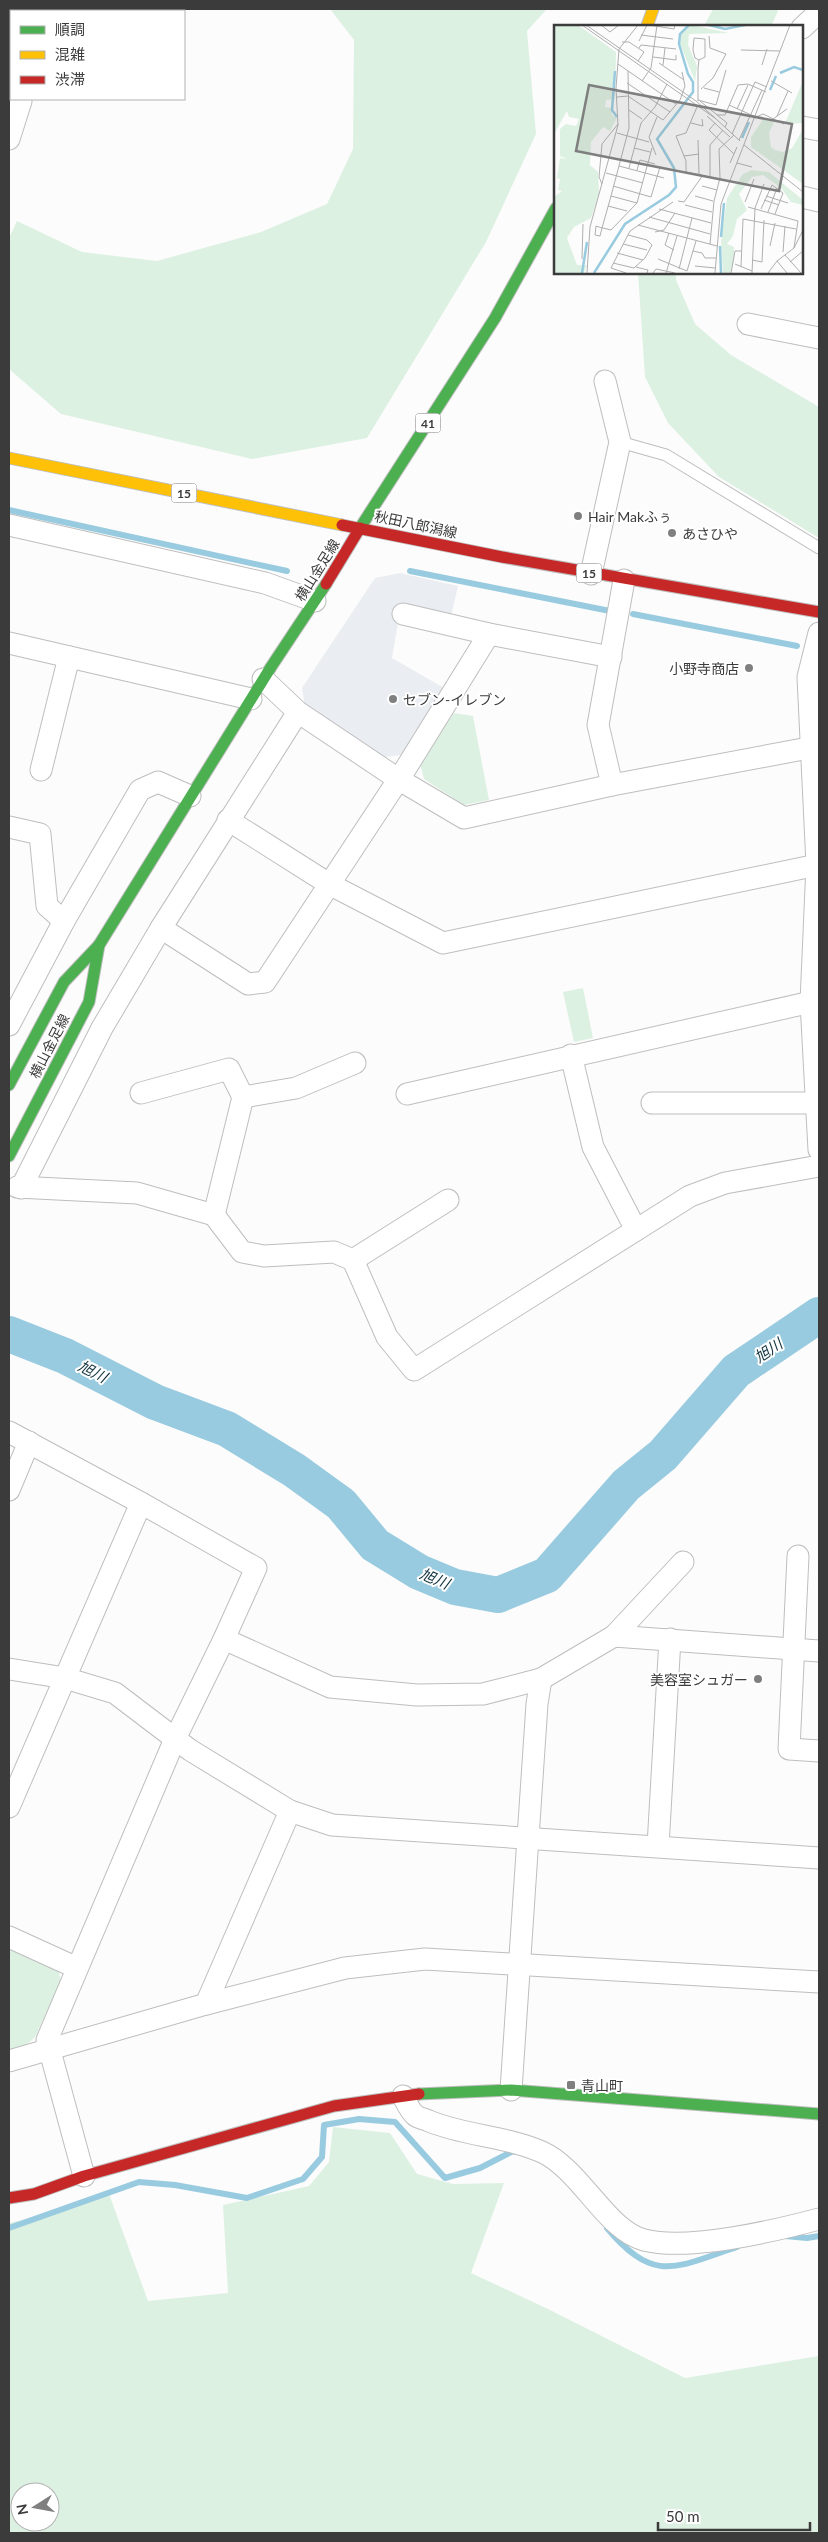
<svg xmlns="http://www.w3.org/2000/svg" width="828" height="2542" viewBox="0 0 828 2542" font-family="Lato,'Noto Sans JP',sans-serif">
	<rect width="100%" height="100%" fill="#fcfcfc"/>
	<polygon fill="#eaedf1" points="400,573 458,586 451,616 398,623 392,658 444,688 401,755 384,757 305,707 302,688 375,578"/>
	<g fill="#ddf1e2" fill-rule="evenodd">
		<polygon points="330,9 547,9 527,31 536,134 486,242 367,438 252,459 61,414 9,369 9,238 17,221 82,252 157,261 261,232 327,204 353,149 354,40"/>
		<polygon points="713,9 779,9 771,26 704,26"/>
		<polygon points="638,273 676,273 676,280 695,324 731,355 819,407 819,538 719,477 668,423 645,377"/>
		<polygon points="454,713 473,716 489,800 464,805 424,779 420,763"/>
		<polygon points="583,988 593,1038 574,1042 563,992"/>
		<polygon points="9,1946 58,1969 61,1981 35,2037 21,2050 9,2052"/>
		<path d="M 333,2127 L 390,2133 L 417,2174 L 453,2184 L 504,2183 L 471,2273 L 548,2309 L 685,2378 L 819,2356 L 819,2533 L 9,2533 L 9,2223 L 35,2217 L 109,2194 L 148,2301 L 228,2293 L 223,2205 L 309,2186 L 329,2162 ZM 20,2492 L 50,2492 L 50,2522 L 20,2522 Z"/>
	</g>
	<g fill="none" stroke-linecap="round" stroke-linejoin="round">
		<g stroke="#98cbdf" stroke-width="6">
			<polyline points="9,510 287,571"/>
			<polyline points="410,571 610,611"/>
			<polyline points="633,614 797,646"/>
			<polyline points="9,2228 139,2182 175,2185 247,2198 303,2179 322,2157 324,2125 359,2119 395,2122 445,2178 480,2168 513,2151 517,2152"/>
			<path d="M 607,2228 C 655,2285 676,2267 737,2247"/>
			<polyline points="785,2236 807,2238 819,2236"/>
		</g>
		<polyline stroke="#98cbdf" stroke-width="36" points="9,1334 65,1356 155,1402 227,1429 294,1470 341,1504 375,1545 419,1572 455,1587 498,1595 547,1575 626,1485 663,1455 736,1371 819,1315"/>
		<defs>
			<polyline id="lane" points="620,442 666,455 819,548"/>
			<g id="street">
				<polyline points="802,28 817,14 819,9"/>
				<polyline points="802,127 819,130"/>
				<polyline points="9,139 21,101"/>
				<polyline points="802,197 819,201"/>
				<polyline points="748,324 819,338"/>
				<polyline points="9,525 265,583 315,601"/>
				<polyline points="591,574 620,442 605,381"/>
				<polyline points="403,614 489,634 611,657"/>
				<polyline points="819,633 808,677 817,865 811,1002 819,1150"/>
				<polyline points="9,643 251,699"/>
				<polyline points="263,679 298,712 398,779 464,818 612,785 819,746"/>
				<polyline points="41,770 69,657"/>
				<polyline points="612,785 598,725 624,580"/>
				<polyline points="228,820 329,884 443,943 817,865"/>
				<polyline points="9,827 40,834 47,906 64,921"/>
				<polyline points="161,928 248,984 265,982 406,768 489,634"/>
				<polyline points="9,1025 64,921 140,790 158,782 190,796"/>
				<polyline points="571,1055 593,1147 636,1230"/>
				<polyline points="141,1093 229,1069 243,1097 214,1215"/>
				<polyline points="407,1094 811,1002"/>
				<polyline points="243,1097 296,1088 355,1063"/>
				<polyline points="652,1103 816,1103"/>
				<polyline points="17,1187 137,1193 214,1215 242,1252 264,1256 334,1252 353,1260 387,1337 414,1370 690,1196 725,1183 819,1166"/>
				<polyline points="21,1188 102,1028 161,928 298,712"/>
				<polyline points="353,1260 448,1200"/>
				<polyline points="9,1432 141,1503 256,1568 224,1639 175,1739 47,2040 84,2176"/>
				<polyline points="9,1490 29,1442"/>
				<polyline points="798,1556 789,1749 819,1751"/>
				<polyline points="614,1636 819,1651"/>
				<polyline points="224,1639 330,1687 417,1695 483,1694 541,1679 614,1636 683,1562"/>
				<polyline points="9,1669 65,1678 115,1693 190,1750 290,1811 332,1825 819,1858"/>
				<polyline points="9,1807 141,1503"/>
				<polyline points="658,1846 670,1639"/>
				<polyline points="9,1937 77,1968"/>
				<polyline points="206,2004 290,1811"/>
				<polyline points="9,2061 206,2004 345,1968 425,1959 819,1982"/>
				<polyline points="511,2090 537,1704 541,1679"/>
				<path d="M 403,2096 C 406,2102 410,2111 415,2115 C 418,2118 425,2119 429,2121 C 465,2136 506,2136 542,2152 C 580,2169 607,2231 644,2240 C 688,2251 774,2231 819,2219"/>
			</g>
			<g id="fast">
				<polyline points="360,528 495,318 556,208"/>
				<polyline points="99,945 271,667 326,584"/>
				<polyline points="9,1085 64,982 99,945 89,1002 9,1156"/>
				<polyline points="419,2094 511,2090 819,2114"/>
			</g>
			<g id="slow">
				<polyline points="647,26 653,9"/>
				<polyline points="9,458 342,525"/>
			</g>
			<g id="jam">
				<polyline points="342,525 502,557 819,612"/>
				<polyline points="326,584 360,528"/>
				<polyline points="9,2198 34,2194 84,2176 334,2106 419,2094"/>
			</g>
		</defs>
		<use href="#lane" stroke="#bebebe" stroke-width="13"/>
		<use href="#street" stroke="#bebebe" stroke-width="23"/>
		<use href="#fast" stroke="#bebebe" stroke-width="13"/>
		<use href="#slow" stroke="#bebebe" stroke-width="13"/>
		<use href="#jam" stroke="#bebebe" stroke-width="13"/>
		<use href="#lane" stroke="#fff" stroke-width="11"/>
		<use href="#street" stroke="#fff" stroke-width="21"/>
		<use href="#fast" stroke="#4caf50" stroke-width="11"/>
		<use href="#slow" stroke="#ffc107" stroke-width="11"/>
		<use href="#jam" stroke="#c62828" stroke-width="11"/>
	</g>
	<g fill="#7f7f7f" stroke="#fff" stroke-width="2">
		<circle cx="578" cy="516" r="5"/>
		<circle cx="672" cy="533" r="5"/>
		<circle cx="749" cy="668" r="5"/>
		<circle cx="393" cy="699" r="5"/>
		<circle cx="758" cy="1679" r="5"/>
		<rect x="566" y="2080" width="10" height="10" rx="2.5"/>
	</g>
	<g text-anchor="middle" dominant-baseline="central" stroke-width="4" stroke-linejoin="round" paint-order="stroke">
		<g fill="#fff" stroke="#767676" stroke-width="1">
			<rect x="415.5" y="413.5" width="25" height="19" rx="4"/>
			<rect x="171.5" y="483.5" width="25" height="19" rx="4"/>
			<rect x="576.5" y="563.5" width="25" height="19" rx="4"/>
		</g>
		<g font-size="12" font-weight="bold" fill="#3b3b3c">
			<text x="428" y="423">41</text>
			<text x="184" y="493">15</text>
			<text x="589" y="573">15</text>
		</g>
		<g font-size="14" fill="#3b3b3c" stroke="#fff" text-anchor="start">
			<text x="588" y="516">Hair Makふぅ</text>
			<text x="682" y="533">あさひや</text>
			<text x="739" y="668" text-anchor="end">小野寺商店</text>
			<text x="403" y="699">セブン-イレブン</text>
			<text x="748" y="1679" text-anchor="end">美容室シュガー</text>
			<text x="581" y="2085">青山町</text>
		</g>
		<g font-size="14" fill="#3b3b3c" stroke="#fff">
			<text transform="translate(416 524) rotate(12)">秋田八郎潟線</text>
			<text transform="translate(317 570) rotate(-58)">横山金足線</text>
			<text transform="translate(49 1046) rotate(-63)">横山金足線</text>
		</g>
		<g font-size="15" font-style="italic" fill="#123541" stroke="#fff">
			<text transform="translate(768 1350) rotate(-34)">旭川</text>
			<text transform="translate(93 1371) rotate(27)">旭川</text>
			<text transform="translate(435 1578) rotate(23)">旭川</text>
		</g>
	</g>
	<g transform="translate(554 25)">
		<rect width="249" height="249" fill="#fcfcfc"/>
		<path d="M 24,0 L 62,27 L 61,74 L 52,75 L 51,82 L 58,83 L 58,90 L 63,93 L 56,106 L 49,102 L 37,117 L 36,140 L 44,147 L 45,169 L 37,193 L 20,202 L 13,213 L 23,240 L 33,240 L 30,248 L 0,248 L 0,172 L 8,166 L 4,165 L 6,154 L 3,153 L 6,133 L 13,134 L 6,131 L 6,104 L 12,99 L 22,101 L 25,94 L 15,92 L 13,86 L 0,109 L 0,1 ZM 137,0 L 175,8 L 135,9 L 134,20 L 143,41 L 141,56 L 126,19 L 127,9 ZM 249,56 L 249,98 L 234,99 L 232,96 ZM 210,93 L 220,97 L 215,108 L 217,122 L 221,125 L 229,127 L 238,123 L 249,104 L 249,159 L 197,122 L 197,112 ZM 198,145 L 215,147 L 249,175 L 249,180 L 237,177 L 227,163 L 209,150 L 198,152 L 185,169 L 193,185 L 183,194 L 179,211 L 173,219 L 180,222 L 180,236 L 176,248 L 169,248 L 167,217 L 173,173 L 189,149 Z" fill="#ddf1e2"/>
		<path fill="none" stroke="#98cbdf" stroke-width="2.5" d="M 155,0 L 171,4 L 191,0M 61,46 L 58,85 L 63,92M 226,48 L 240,42 L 249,45M 216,65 L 222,51M 188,113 L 195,97M 167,212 L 170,178M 166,221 L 167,248M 28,248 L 33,217M 40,248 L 71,199 L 115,170 L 122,162 L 120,143 L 103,114 L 139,67 L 139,57 L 134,49 L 125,19 L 126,9 L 135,0"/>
		<path fill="none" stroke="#afafaf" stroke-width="1" d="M 28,0 L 161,93 L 142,76 L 32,0M 47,0 L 56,7 L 65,0M 95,0 L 120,4 L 121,0M 87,10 L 119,14M 85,16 L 93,0M 68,17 L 75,17 L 90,27 L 84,36M 85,23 L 87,20 L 122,24M 187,25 L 226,26M 99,32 L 122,35 L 122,30M 105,38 L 130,55M 64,39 L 122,79M 109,40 L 111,23M 208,40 L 213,24M 74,46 L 75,103 L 57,171 L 48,203 L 46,211 L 41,210 L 42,201 L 48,203 L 49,203 L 57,205 L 83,178 L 98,123M 88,56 L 97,43 L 103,0M 217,56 L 238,68M 73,58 L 116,87M 150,63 L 165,67M 147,64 L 159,53 L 172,29 L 156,23 L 155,11M 63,72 L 74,71 L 109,95 L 126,75 L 131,61 L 128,47M 144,75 L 162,80 L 172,45M 144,76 L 144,43 L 145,35 L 151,32 L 151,14 L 140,13 L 139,25 L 141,33 L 145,35M 146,76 L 173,98 L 171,102M 175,80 L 202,92 L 209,89 L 230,99M 143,82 L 132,108 L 122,111 L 132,136 L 132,147 L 176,156M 183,84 L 194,60M 75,85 L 88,94M 163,90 L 171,90 L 184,60 L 194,59 L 212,67M 153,91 L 176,112M 223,91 L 234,66M 161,93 L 186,116M 219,94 L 233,84M 137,98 L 149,101 L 148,94M 161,98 L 155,105 L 180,129M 63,108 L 95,117M 178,109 L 201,57 L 213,62M 144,115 L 145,149M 185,115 L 208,65M 190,120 L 249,167M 80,123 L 96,127M 102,130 L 95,112 L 103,92M 130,131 L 145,129M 176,138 L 183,122M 183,138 L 198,142M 65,141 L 110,153M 75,143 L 87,98 L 101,82 L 113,59M 83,145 L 86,135 L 101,139M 52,148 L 89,158M 156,151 L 156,120 L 169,105M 48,159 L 45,152 L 48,119 L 64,99M 59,161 L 97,172 L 106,142 L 112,144M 148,161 L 163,165M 57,171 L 83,178M 141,171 L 159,176M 212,171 L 234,178M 210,175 L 225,180M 124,176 L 130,177 L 149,150M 191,177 L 200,154M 131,180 L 158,187M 54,181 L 73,186M 194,182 L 244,196 L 240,223M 105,184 L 157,198M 207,184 L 218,160 L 229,168 L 221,189M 214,187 L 223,163M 95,192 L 156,209M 84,200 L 163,221M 101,207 L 110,205 L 121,188M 115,208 L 111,220 L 120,225M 69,219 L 93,225M 156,219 L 160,176 L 166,153 L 165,124 L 180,110M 216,221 L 221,198M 139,226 L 148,228 L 151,233 L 162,233M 229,227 L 231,201M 63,228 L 89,235M 231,230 L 247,248M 28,234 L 29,199M 104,234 L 133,246 L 142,216M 198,235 L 208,237 L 210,195M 223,236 L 233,248M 236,237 L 249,226M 59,238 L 80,243 L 91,233 L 98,220 L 93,215 L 74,210M 181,239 L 198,246M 141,241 L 161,243M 82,242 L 94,245 L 93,248M 187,242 L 189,194 L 242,204M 125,244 L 138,193M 33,248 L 36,202 L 64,100 L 62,63 L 65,24 L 84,0M 72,248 L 57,243 L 76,206 L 119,177M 99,248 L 102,244 L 121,248M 112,248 L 123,211M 161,248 L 167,179 L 236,0M 177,248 L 181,226 L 187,226M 198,248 L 201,183 L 210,159M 214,248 L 223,236 L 240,223 L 249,205"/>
		<path fill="#7f7f7f" fill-opacity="0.15" stroke="#7f7f7f" stroke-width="2.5" d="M 35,60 L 238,99 L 225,166 L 22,126 Z"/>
		<rect width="249" height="249" fill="none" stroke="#3b3b3c" stroke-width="2.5"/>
	</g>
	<rect width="828" height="2542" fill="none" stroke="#3b3b3c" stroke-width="20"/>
	<rect x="10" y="10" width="175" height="90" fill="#ffffff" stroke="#b1b1b1"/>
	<rect x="20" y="26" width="25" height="8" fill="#4caf50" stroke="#b1b1b1"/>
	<text x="55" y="35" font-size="15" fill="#3b3b3c">順調</text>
	<rect x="20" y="51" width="25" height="8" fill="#ffc107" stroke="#b1b1b1"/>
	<text x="55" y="60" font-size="15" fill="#3b3b3c">混雑</text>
	<rect x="20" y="76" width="25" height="8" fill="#c62828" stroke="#b1b1b1"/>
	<text x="55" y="85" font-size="15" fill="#3b3b3c">渋滞</text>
	<g transform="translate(35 2507) rotate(259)"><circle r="24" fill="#ffffff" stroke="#b1b1b1"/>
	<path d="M0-4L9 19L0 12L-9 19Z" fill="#7f7f7f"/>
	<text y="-8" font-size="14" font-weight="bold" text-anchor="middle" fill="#3b3b3c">N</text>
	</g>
	<path d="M658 2522v8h152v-8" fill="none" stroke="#3b3b3c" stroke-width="2.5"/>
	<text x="666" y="2522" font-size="15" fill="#3b3b3c" stroke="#ffffff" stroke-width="4" paint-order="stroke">50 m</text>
</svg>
